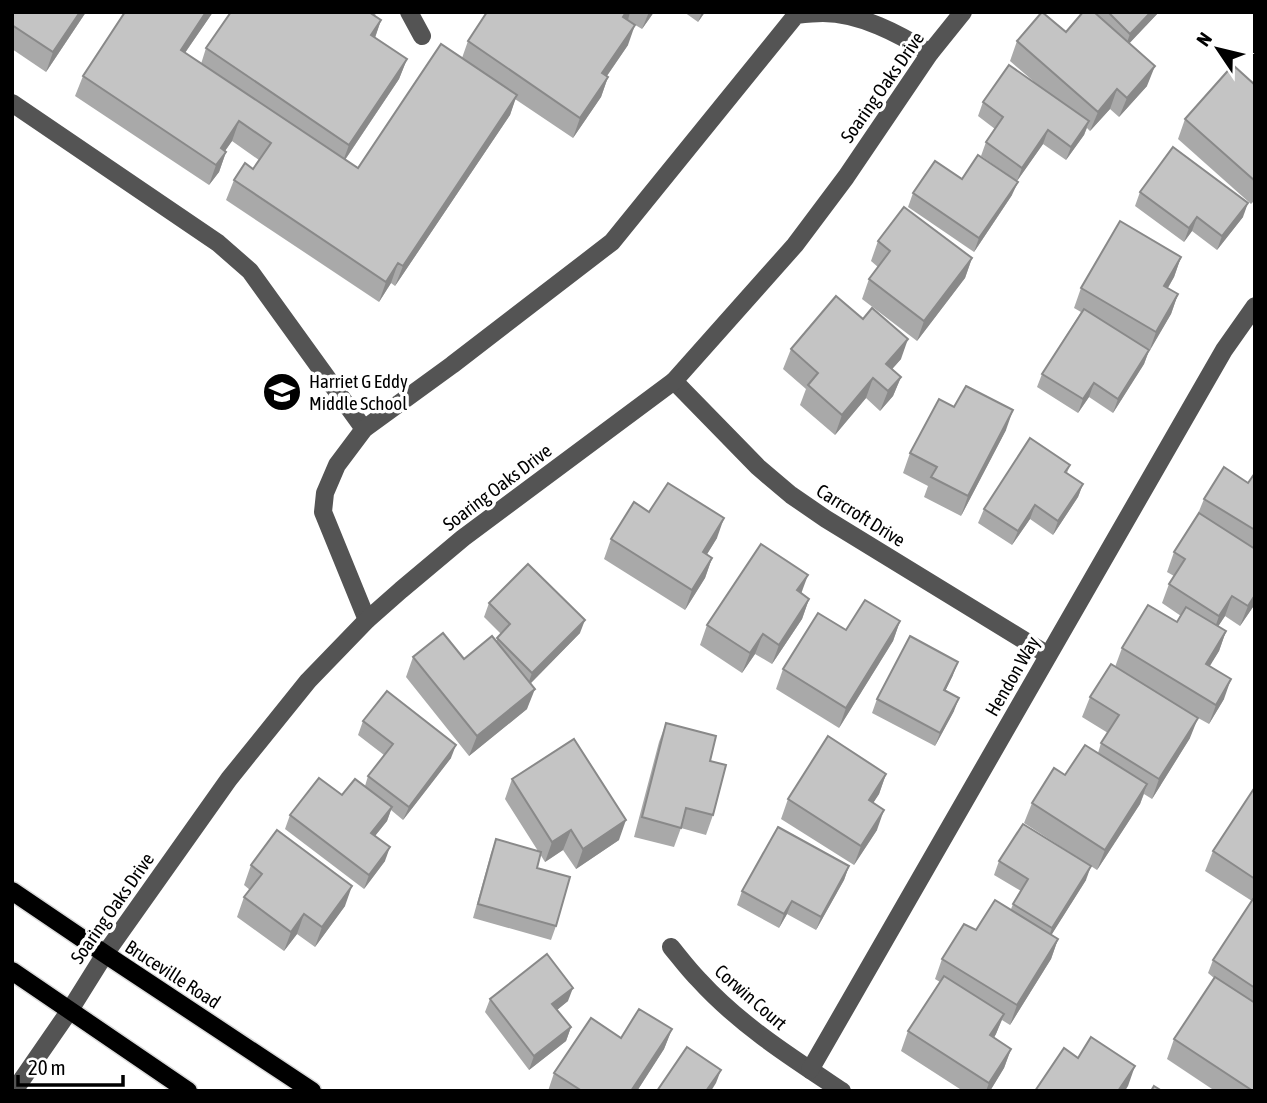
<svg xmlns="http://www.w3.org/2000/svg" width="1267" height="1103" viewBox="0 0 1267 1103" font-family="'Asap Condensed',sans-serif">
	<rect width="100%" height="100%" fill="#fff"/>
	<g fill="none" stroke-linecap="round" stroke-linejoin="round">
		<defs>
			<g id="major">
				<polyline points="12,891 105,954 312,1091"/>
				<polyline points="12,971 188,1091"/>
			</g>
		</defs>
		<use href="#major" stroke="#dbdbdb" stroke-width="21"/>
		<g stroke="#545454" stroke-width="18">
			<polyline points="409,12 422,36"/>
			<polyline points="12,103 218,243 250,271 364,429"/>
			<polyline points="674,381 758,467 791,495 826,519 1048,655"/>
			<path d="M 367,620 L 323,512 L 325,493 L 337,465 L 364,429 L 452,365 L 612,242 L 796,15 C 805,14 814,13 823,13 C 860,13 899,34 930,53"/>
			<path d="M 671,947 C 680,958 689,970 699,980 C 740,1025 792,1058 842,1091"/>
			<polyline points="810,1070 1224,350 1255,306"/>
			<polyline points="14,1091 70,1010 105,954 229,779 308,681 367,620 401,590 463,538 674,381 795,245 846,177 930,53 963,12"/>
		</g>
		<use href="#major" stroke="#000" stroke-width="18"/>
	</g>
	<g fill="#a9a9a9">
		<polygon points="12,12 86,12 46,72 12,49"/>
		<polygon points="213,12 185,53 201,64 206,48 231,12 376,12 375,16 381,20 375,38 407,59 399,79 345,160 358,168 462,58 468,41 487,12 654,12 642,29 627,20 628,45 607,76 608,77 601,97 573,138 515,99 510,115 395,286 391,283 379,302 226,200 234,180 253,169 259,160 232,141 225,151 226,152 219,172 209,185 75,96 83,76"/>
		<polygon points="684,12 705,12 698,22"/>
		<polygon points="1083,12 1159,12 1129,43 1147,86 1119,117 1110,109 1090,131 1087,128 1084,135 1066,160 1043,144 1017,181 981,156 986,142 995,129 978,116 983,102 1039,86 1010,61 1017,41 1066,32"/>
		<polygon points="1255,85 1255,200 1251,204 1178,139 1185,119"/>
		<polygon points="962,179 1012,195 974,252 908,207 913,193"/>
		<polygon points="1140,192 1243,217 1217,250 1192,231 1184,242 1135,206"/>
		<polygon points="878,241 972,258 965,278 917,341 862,299 869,279 878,267 871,261"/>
		<polygon points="1181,257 1174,277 1168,288 1178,294 1171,314 1149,351 1144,364 1113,413 1089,397 1078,413 1037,387 1042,374 1081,312 1074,308 1081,288"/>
		<polygon points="791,349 901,359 892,369 901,377 893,396 880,411 866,398 835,435 800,405 806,389 783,369"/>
		<polygon points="954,407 1006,430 961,516 924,497 928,486 903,473 910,453"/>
		<polygon points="1070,465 1067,473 1083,484 1078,497 1053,535 1030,519 1012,545 978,523 984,509"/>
		<polygon points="1255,473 1255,604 1240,626 1225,616 1218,626 1226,631 1219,651 1209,666 1224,699 1209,724 1182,709 1190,738 1152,799 1144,794 1140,804 1097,870 1024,823 1032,803 1065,775 1098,753 1101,743 1108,733 1082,717 1090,697 1115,667 1122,648 1177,622 1181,616 1162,603 1169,584 1174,576 1167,572 1174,552 1197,516 1204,499 1248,483"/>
		<polygon points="649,512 717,538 707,554 712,558 705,578 685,610 604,559 611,539"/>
		<polygon points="801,593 809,599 802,619 772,664 755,654 742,673 700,645 707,625"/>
		<polygon points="489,603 580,633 530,684 527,709 469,756 406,677 413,657 464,659 496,641 501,634 484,617"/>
		<polygon points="900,621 893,641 839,728 776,689 783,669 846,630"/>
		<polygon points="953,675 945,691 954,711 935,746 872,713 877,699"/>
		<polygon points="363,721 451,758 403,820 391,810 387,821 375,836 385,861 364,889 285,829 290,815 365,786 368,776 384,755 358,735"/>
		<polygon points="666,723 713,815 706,835 681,828 674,847 634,837 659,742"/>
		<polygon points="886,774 879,794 873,803 877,830 854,865 781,819 788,799"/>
		<polygon points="512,779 619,840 576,869 563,850 545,862 540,854 537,868 556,926 551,940 473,918 491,853 496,839 538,851 505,799"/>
		<polygon points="1255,787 1255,1091 1215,1091 1167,1059 1174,1039 1214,978 1208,973 1213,960 1252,901 1205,871 1213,851"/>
		<polygon points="999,861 1086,880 1051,935 1058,939 1051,959 1010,1025 1002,1020 994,1038 1011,1049 1004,1068 990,1091 963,1091 901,1051 908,1031 940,982 935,979 942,959 976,930 1011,909 1013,904 1021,891 994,875"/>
		<polygon points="251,865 345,906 315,947 297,934 284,951 237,917 244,897 250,890 244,885"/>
		<polygon points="849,866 844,880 816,930 787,914 779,928 737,905 742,891"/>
		<polygon points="490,999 568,1001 557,1010 571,1027 566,1041 529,1070 485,1012"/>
		<polygon points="672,1029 664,1049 637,1091 548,1091 554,1073 621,1038"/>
	</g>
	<g fill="#898989">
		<polygon points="80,12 86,12 46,72 53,52"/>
		<polygon points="206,12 213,12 173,70 181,50"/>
		<polygon points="626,12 630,12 628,20 616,37 623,17"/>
		<polygon points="649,12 654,12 642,29"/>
		<polygon points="702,12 705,12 698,22"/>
		<polygon points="1151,12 1159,12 1125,48 1130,34"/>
		<polygon points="381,20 374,40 371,35"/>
		<polygon points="635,25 628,45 595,93 602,73"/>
		<polygon points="407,59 399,79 342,164 349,145"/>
		<polygon points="1155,66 1147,86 1119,117 1127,98"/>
		<polygon points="608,77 601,97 573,138 580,118"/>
		<polygon points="1117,89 1110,109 1090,131 1098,112"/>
		<polygon points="517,95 510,115 395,286 403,266"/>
		<polygon points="239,121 232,141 215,165 221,148"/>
		<polygon points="1089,121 1084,135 1066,160 1071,147"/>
		<polygon points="1048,130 1043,144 1017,181 1022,168"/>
		<polygon points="226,152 219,172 209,185 216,165"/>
		<polygon points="1018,182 1012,195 974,252 979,238"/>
		<polygon points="1248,203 1243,217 1217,250 1222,236"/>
		<polygon points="1197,217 1192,231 1184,242 1189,228"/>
		<polygon points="1181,257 1174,277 1157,306 1164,286"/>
		<polygon points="972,258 965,278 917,341 924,321"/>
		<polygon points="398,263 391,283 379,302 386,282"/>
		<polygon points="1178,294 1171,314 1149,352 1156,332"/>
		<polygon points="908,339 901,359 879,384 886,364"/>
		<polygon points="1149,350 1144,364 1113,413 1118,399"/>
		<polygon points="901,377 893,396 880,411 888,391"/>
		<polygon points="873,378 866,398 835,435 842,415"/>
		<polygon points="1094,383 1089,397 1078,413 1083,399"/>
		<polygon points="1013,410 1006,430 961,516 968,496"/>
		<polygon points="1083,484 1078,497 1053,535 1058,521"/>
		<polygon points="1035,505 1030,519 1012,545 1018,531"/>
		<polygon points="724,518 717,538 696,572 703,552"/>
		<polygon points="712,558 705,578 685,610 692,590"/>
		<polygon points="808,575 801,594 797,590"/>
		<polygon points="1255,595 1255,604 1240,626 1248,606"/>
		<polygon points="1232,596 1225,616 1212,636 1219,616"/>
		<polygon points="809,599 802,619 772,664 779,645"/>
		<polygon points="585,620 580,633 527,687 532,673"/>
		<polygon points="900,621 893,641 839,728 846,708"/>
		<polygon points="1226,631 1219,651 1199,684 1206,664"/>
		<polygon points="763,634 755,654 742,673 750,653"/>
		<polygon points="958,662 953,675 939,704 944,690"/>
		<polygon points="1231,679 1224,699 1209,724 1216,705"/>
		<polygon points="535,689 527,709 469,756 477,736"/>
		<polygon points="959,698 954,711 935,746 940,733"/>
		<polygon points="1198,718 1190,738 1152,799 1159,779"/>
		<polygon points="456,745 451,758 403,820 409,807"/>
		<polygon points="886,774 879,794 862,820 869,800"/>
		<polygon points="1147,784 1140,804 1097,870 1105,850"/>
		<polygon points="392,807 387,821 366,847 371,833"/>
		<polygon points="884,810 877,830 854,865 861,846"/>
		<polygon points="626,820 619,840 576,869 583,849"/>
		<polygon points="571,830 563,850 545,862 552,842"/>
		<polygon points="390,847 385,861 364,889 369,875"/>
		<polygon points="849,866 844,880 816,930 821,917"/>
		<polygon points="1091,866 1086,880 1047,942 1052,928"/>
		<polygon points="352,886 345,906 315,947 322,927"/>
		<polygon points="792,901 787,914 779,928 784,914"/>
		<polygon points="304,914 297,934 284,951 291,932"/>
		<polygon points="1058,939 1051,959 1010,1025 1017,1005"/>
		<polygon points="573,988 568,1001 547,1018 552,1004"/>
		<polygon points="1004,1014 996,1034 983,1055 990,1035"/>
		<polygon points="571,1027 566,1041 529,1070 534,1056"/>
		<polygon points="672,1029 664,1049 637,1091 631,1091"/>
		<polygon points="1011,1049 1004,1068 990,1091 986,1091 989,1083"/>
		<polygon points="1135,1066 1128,1086 1125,1091 1118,1091"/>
		<polygon points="721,1070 716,1083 711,1091 706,1091"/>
	</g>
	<g fill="#c4c4c4" stroke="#898989" stroke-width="2">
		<polygon points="12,12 80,12 53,52 12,25"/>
		<polygon points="125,12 206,12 181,50 358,168 441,44 517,95 403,266 398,263 386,282 234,180 245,163 253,169 271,143 239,121 221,148 226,152 216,165 83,76"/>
		<polygon points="231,12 374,12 372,14 381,20 371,35 407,59 349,145 206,48"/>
		<polygon points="487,12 626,12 623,17 635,25 602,73 608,77 580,118 468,41"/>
		<polygon points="1042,12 1066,32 1083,12 1094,12 1155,66 1127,98 1117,89 1098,112 1017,41"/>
		<polygon points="1108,12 1151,12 1130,34"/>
		<polygon points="1009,65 1089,121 1071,147 1048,130 1022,168 986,142 1003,117 983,102"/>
		<polygon points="1233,65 1255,85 1255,181 1185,119"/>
		<polygon points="1173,147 1248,203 1222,236 1197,217 1189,228 1140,192"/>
		<polygon points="978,155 1018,182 979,238 913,193 935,161 962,179"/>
		<polygon points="904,207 972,258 924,321 869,279 890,251 878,241"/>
		<polygon points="1120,221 1181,257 1164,286 1178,294 1156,332 1081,288"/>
		<polygon points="836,296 863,319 872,308 908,339 886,364 901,377 888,391 873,378 842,415 808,385 818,373 791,349"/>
		<polygon points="1084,309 1149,350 1118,399 1094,383 1083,399 1042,374"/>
		<polygon points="966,386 1013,410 968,496 931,477 937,467 910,453 939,399 954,407"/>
		<polygon points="1030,438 1070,465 1065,472 1083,484 1058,521 1035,505 1018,531 984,509"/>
		<polygon points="1224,467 1248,483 1255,473 1255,530 1204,499"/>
		<polygon points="668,483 724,518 703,552 712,558 692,590 611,539 634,502 649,512"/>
		<polygon points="1199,513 1255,549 1255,595 1248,606 1232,596 1219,616 1169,584 1185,559 1174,552"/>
		<polygon points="761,544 808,575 797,590 809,599 779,645 763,634 750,653 707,625"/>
		<polygon points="528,564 585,620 532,673 497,638 510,624 489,603"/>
		<polygon points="865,600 900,621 846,708 783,669 818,613 846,630"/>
		<polygon points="1148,605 1177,622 1186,607 1226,631 1206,664 1231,679 1216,705 1122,648"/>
		<polygon points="443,633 464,659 492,636 535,689 477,736 413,657"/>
		<polygon points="910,636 958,662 944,690 959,698 940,733 877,699"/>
		<polygon points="1111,664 1198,718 1159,779 1101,743 1119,715 1090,697"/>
		<polygon points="387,691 456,745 409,807 368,776 393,744 363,721"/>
		<polygon points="666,723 716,736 710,761 726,765 713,815 686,808 681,828 642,817"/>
		<polygon points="828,736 886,774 869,800 884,810 861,846 788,799"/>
		<polygon points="574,739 626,820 583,849 571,830 552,842 512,779"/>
		<polygon points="1085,745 1147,784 1105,850 1032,803 1054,768 1065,775"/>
		<polygon points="319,778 342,795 355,779 392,807 371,833 390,847 369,875 290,815"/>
		<polygon points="1255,787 1255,879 1213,851"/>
		<polygon points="1023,824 1091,866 1052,928 1013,904 1028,879 999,861"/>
		<polygon points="778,827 849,866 821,917 792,901 784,914 742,891"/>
		<polygon points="277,830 352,886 322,927 304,914 291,932 244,897 262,874 251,865"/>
		<polygon points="496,839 541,852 537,868 570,877 556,926 478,904"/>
		<polygon points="1253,899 1255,900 1255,988 1213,960"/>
		<polygon points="995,900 1058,939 1017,1005 942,959 964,924 976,930"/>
		<polygon points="547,954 573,988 552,1004 571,1027 534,1056 490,999"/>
		<polygon points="944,976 1004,1014 990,1035 1011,1049 989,1083 908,1031"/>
		<polygon points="1215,977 1255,1003 1255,1091 1253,1091 1174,1039"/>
		<polygon points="639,1009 672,1029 631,1091 582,1091 554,1073 591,1018 621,1038"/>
		<polygon points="1091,1037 1135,1066 1118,1091 1035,1091 1064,1048 1078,1058"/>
		<polygon points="687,1047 721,1070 706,1091 657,1091"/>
		<polygon points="1154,1086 1162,1091 1151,1091"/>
	</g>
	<defs>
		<symbol id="school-disc" viewBox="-11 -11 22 22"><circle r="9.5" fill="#000" stroke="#fff"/><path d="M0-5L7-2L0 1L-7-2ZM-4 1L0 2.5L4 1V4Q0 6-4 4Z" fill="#fff"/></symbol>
	</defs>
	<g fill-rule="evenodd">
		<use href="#school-disc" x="260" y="370" width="44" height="44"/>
	</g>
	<g text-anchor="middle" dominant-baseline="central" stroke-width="7" stroke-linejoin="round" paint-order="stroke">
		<g font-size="19" fill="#000" stroke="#fff">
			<text transform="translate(882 87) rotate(-55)">Soaring Oaks Drive</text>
			<text transform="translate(497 487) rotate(-37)">Soaring Oaks Drive</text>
			<text transform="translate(861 515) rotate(32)">Carrcroft Drive</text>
			<text transform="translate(1012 676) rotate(-60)">Hendon Way</text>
			<text transform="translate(112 908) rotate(-55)">Soaring Oaks Drive</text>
			<text transform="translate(173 974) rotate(33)">Bruceville Road</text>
			<text transform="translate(751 997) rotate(41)">Corwin Court</text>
		</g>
		<g font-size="19" fill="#000" stroke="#fff" text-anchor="start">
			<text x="309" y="381">Harriet G Eddy<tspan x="309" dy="22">Middle School</tspan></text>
		</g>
	</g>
	<rect width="1267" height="1103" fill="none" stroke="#000000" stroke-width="28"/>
	<g transform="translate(1218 49) rotate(305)" stroke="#ffffff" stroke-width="5" paint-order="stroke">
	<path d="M0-5L12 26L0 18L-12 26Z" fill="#000000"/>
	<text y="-10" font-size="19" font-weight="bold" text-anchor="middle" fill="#000000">N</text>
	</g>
	<path d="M18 1075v10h105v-10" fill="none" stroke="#000000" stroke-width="3.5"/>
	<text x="28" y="1075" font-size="21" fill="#000000" stroke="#ffffff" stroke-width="5" paint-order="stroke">20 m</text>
</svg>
